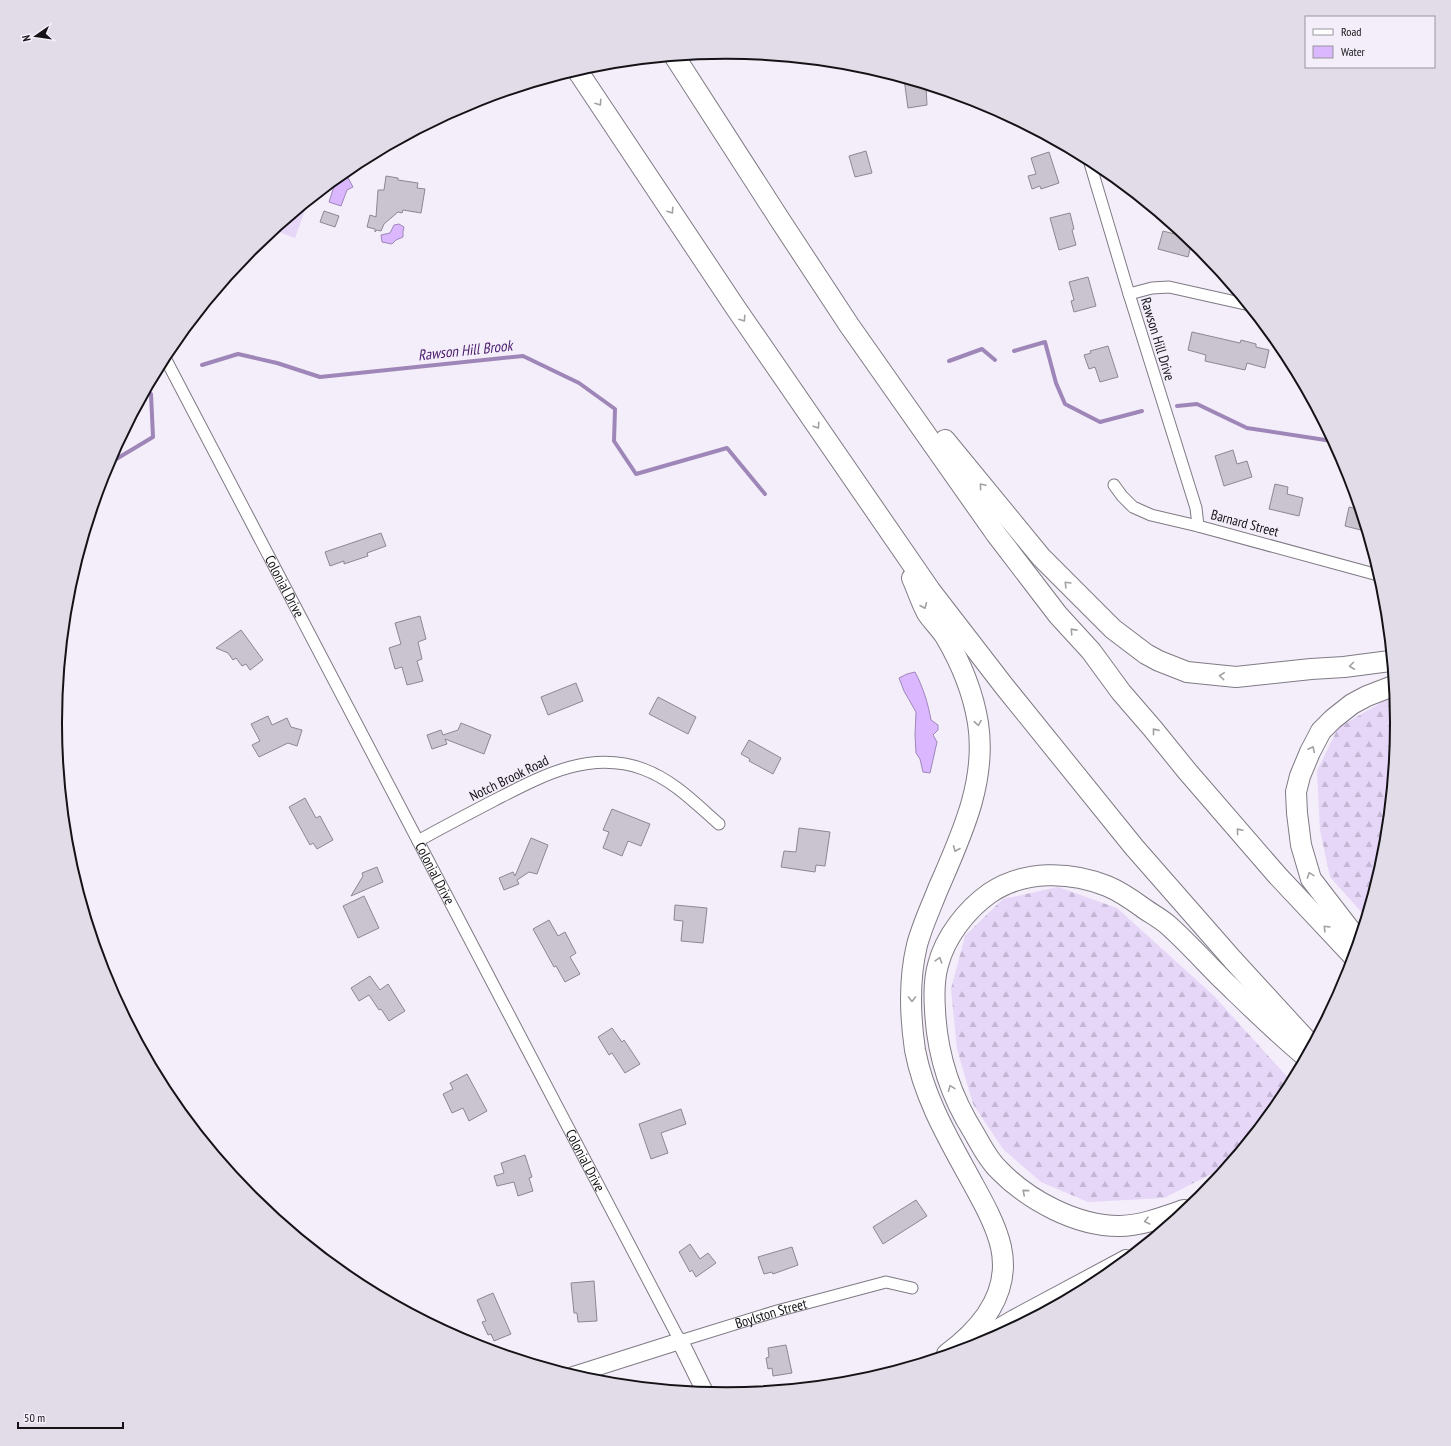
<svg xmlns="http://www.w3.org/2000/svg" width="1451" height="1446" viewBox="0 0 1451 1446" font-family="'PT Sans Narrow',sans-serif">
	<defs>
		<pattern id="forest-firs" width="22" height="20" patternUnits="userSpaceOnUse"><rect width="22" height="20" fill="#e6d6f8"/><path d="M5 1l3.5 6h-7zM16 11l3.5 6h-7z" fill="#c4b7d4"/></pattern>
	</defs>
	<rect width="100%" height="100%" fill="#f3eef9"/>
	<g fill="url(#forest-firs)">
		<polygon points="1392,696 1394,696 1396,723 1384,854 1365,916 1330,877 1320,830 1317,771 1338,728"/>
		<polygon points="1058,887 1117,908 1213,995 1291,1081 1283,1096 1225,1167 1164,1198 1088,1202 1041,1182 1003,1149 973,1104 957,1049 951,989 965,936 1003,899"/>
	</g>
	<polygon fill="#e6d6f8" points="308,202 295,238 274,230"/>
	<g fill="#dab7fe" stroke="#9f86b8">
		<polygon points="342,174 344,176 346,174 353,187 347,190 341,206 329,202 336,180"/>
		<polygon points="399,224 404,227 403,231 403,237 396,240 392,244 382,242 381,235 390,233 394,225"/>
		<path d="M 915,672 C 923,687 928,703 931,720 L 938,725 L 938,730 L 933,735 L 937,742 L 930,773 L 923,772 L 920,759 L 916,753 L 915,735 L 916,712 L 904,691 L 899,678 L 907,674 Z"/>
	</g>
	<g fill="none" stroke-linecap="round" stroke-linejoin="round">
		<g stroke="#9f86b8" stroke-width="4">
			<polyline points="1014,351 1045,342 1056,383 1065,404 1100,422 1142,411"/>
			<polyline points="949,361 982,349 995,360"/>
			<polyline points="202,365 238,354 277,363 320,377 523,356 579,383 615,409 614,441 636,474 727,448 765,494"/>
			<polyline points="1177,406 1197,404 1247,428 1332,441"/>
			<polyline points="95,503 113,461 153,437 151,394"/>
		</g>
	</g>
	<g fill="#c9c4cf" stroke="#8c8791">
		<polygon points="904,79 926,86 927,105 908,108"/>
		<polygon points="866,151 872,173 855,177 849,156"/>
		<polygon points="1049,152 1059,183 1041,189 1040,186 1032,189 1028,176 1036,174 1031,158"/>
		<polygon points="386,176 398,178 398,180 418,183 417,188 425,189 421,213 403,210 402,213 398,212 384,224 381,231 377,230 375,232 375,229 367,227 370,215 376,217 378,190 384,190"/>
		<polygon points="324,211 339,216 335,227 320,222"/>
		<polygon points="1070,213 1074,229 1072,230 1076,245 1059,250 1050,218"/>
		<polygon points="1163,231 1186,237 1192,242 1188,257 1158,249"/>
		<polygon points="1088,277 1096,306 1074,312 1071,301 1074,300 1069,282"/>
		<polygon points="1192,332 1240,343 1241,340 1256,344 1256,347 1269,350 1265,368 1247,363 1245,370 1205,361 1206,355 1188,350"/>
		<polygon points="1108,346 1118,377 1100,382 1095,367 1089,369 1084,355 1091,353 1090,351"/>
		<polygon points="1233,450 1237,464 1247,461 1252,477 1224,486 1215,456"/>
		<polygon points="1275,484 1288,487 1287,494 1303,498 1299,516 1269,509"/>
		<polygon points="1349,507 1358,509 1365,531 1345,526"/>
		<polygon points="381,533 386,546 367,553 368,556 344,564 344,561 330,566 325,552"/>
		<polygon points="420,616 426,639 418,642 422,659 417,661 423,681 407,685 402,667 395,669 389,648 401,644 395,623"/>
		<polygon points="241,630 263,660 250,670 246,664 242,666 236,658 233,660 228,653 216,648"/>
		<polygon points="576,683 583,701 548,715 541,697"/>
		<polygon points="658,697 696,717 688,734 649,714"/>
		<polygon points="268,716 272,725 287,718 291,727 302,730 297,746 288,743 259,757 252,745 260,741 251,724"/>
		<polygon points="461,723 491,735 484,754 445,739 447,744 432,749 427,735 441,730 443,735 458,730"/>
		<polygon points="749,740 781,758 773,774 749,761 750,759 741,754"/>
		<polygon points="305,798 316,818 320,816 333,840 317,849 313,843 310,845 289,807"/>
		<polygon points="612,809 650,824 641,846 628,841 622,856 603,848 609,832 603,830"/>
		<polygon points="799,828 830,832 825,866 816,865 815,872 781,867 784,851 796,852"/>
		<polygon points="531,838 548,845 537,874 529,872 517,880 519,884 504,890 499,878 513,872 515,876"/>
		<polygon points="377,867 383,882 351,896 363,876 362,873"/>
		<polygon points="364,896 379,928 358,938 343,906"/>
		<polygon points="675,905 707,908 703,943 681,941 683,921 674,920"/>
		<polygon points="549,920 558,936 565,932 576,953 570,957 580,974 565,982 556,966 554,967 533,929"/>
		<polygon points="370,976 380,990 388,984 405,1011 389,1021 381,1009 379,1010 369,995 359,1001 351,988"/>
		<polygon points="612,1028 622,1042 624,1040 640,1064 625,1073 612,1053 609,1055 598,1037"/>
		<polygon points="467,1074 487,1111 469,1121 463,1108 452,1113 443,1094 453,1089 450,1083"/>
		<polygon points="681,1109 686,1124 661,1133 668,1153 651,1159 639,1124"/>
		<polygon points="525,1155 532,1177 529,1178 533,1191 518,1196 514,1182 497,1186 494,1176 504,1173 501,1163"/>
		<polygon points="916,1200 927,1216 883,1244 873,1227"/>
		<polygon points="690,1244 700,1259 708,1253 716,1263 696,1277 692,1270 690,1272 679,1252"/>
		<polygon points="792,1247 798,1265 773,1274 772,1272 764,1274 758,1257"/>
		<polygon points="594,1281 597,1321 578,1322 577,1313 574,1313 571,1283"/>
		<polygon points="493,1293 511,1334 494,1341 491,1334 488,1335 482,1322 486,1321 477,1300"/>
		<polygon points="786,1345 792,1373 773,1376 772,1368 768,1369 766,1358 769,1357 768,1348"/>
	</g>
	<g fill="none" stroke-linecap="round" stroke-linejoin="round">
		<defs>
			<g id="street">
				<polyline points="1089,160 1129,294 1196,508 1198,526"/>
				<polyline points="1129,294 1152,288 1169,287 1245,304"/>
				<path id="s1" d="M 164,356 L 680,1341 L 777,1311 L 886,1282 L 912,1288"/>
				<polyline points="1114,485 1122,496 1133,507 1151,515 1198,526 1378,575"/>
				<path d="M 418,841 C 443,827 468,814 493,801 C 540,777 589,749 643,769 C 673,780 695,803 719,824"/>
			</g>
			<g id="secondary">
				<polyline points="961,1349 1014,1318 1126,1258"/>
				<polyline points="573,1375 680,1341 705,1392"/>
			</g>
			<g id="highway">
				<polyline points="675,57 780,220 849,325 996,534 1058,615 1091,651 1121,692 1153,729 1187,771 1277,875 1353,956"/>
				<polyline points="577,70 735,307 930,590 1004,686 1134,847 1233,960 1311,1045"/>
				<polyline points="945,440 1041,557 1113,629 1146,654 1159,661 1187,672 1236,677 1311,669 1344,667 1390,661"/>
				<path d="M 912,578 C 917,589 921,602 927,613 C 932,621 940,628 945,636 C 961,663 973,692 978,723 C 987,782 961,836 938,889 C 931,907 922,926 917,945 C 909,978 910,1016 915,1050 C 924,1098 949,1140 972,1182 C 983,1202 996,1225 1001,1247 C 1011,1293 981,1329 947,1354"/>
				<polyline points="1358,940 1311,879 1301,845 1297,813 1296,792 1300,776 1310,752 1321,731 1333,719 1352,704 1367,696 1393,686"/>
				<path d="M 1184,1210 C 1164,1217 1140,1226 1119,1226 C 1076,1226 1028,1200 999,1170 C 988,1160 981,1145 974,1133 C 950,1095 937,1054 935,1010 C 934,995 934,979 938,965 C 945,937 967,909 990,893 C 1024,870 1070,871 1107,886 C 1119,891 1131,899 1142,907 C 1150,913 1160,918 1168,925 C 1187,942 1204,961 1222,979 C 1249,1005 1276,1032 1305,1056"/>
			</g>
		</defs>
		<use href="#street" stroke="#7f7a84" stroke-width="13"/>
		<use href="#secondary" stroke="#7f7a84" stroke-width="18"/>
		<use href="#highway" stroke="#7f7a84" stroke-width="22"/>
		<use href="#street" stroke="#fff" stroke-width="11"/>
		<use href="#secondary" stroke="#fff" stroke-width="16"/>
		<use href="#highway" stroke="#fff" stroke-width="20"/>
	</g>
	<defs><path id="oneway-chevron" d="M-2-3.5L2.5 0L-2 3.5" fill="none" stroke-width="1.6" stroke-linecap="round" stroke-linejoin="round"/></defs>
	<g stroke="#a1a0a2">
		<use href="#oneway-chevron" transform="translate(599 103) rotate(56)"/>
		<use href="#oneway-chevron" transform="translate(671 211) rotate(56)"/>
		<use href="#oneway-chevron" transform="translate(743 319) rotate(56)"/>
		<use href="#oneway-chevron" transform="translate(817 426) rotate(56)"/>
		<use href="#oneway-chevron" transform="translate(982 486) rotate(-130)"/>
		<use href="#oneway-chevron" transform="translate(1067 584) rotate(-134)"/>
		<use href="#oneway-chevron" transform="translate(924 606) rotate(67)"/>
		<use href="#oneway-chevron" transform="translate(1073 631) rotate(-132)"/>
		<use href="#oneway-chevron" transform="translate(1352 666) rotate(173)"/>
		<use href="#oneway-chevron" transform="translate(1222 676) rotate(-175)"/>
		<use href="#oneway-chevron" transform="translate(978 723) rotate(81)"/>
		<use href="#oneway-chevron" transform="translate(1155 731) rotate(-129)"/>
		<use href="#oneway-chevron" transform="translate(1312 749) rotate(-63)"/>
		<use href="#oneway-chevron" transform="translate(1239 831) rotate(-131)"/>
		<use href="#oneway-chevron" transform="translate(956 849) rotate(113)"/>
		<use href="#oneway-chevron" transform="translate(1310 875) rotate(-110)"/>
		<use href="#oneway-chevron" transform="translate(1326 928) rotate(-134)"/>
		<use href="#oneway-chevron" transform="translate(939 960) rotate(-72)"/>
		<use href="#oneway-chevron" transform="translate(912 999) rotate(90)"/>
		<use href="#oneway-chevron" transform="translate(951 1088) rotate(-111)"/>
		<use href="#oneway-chevron" transform="translate(1025 1192) rotate(-140)"/>
		<use href="#oneway-chevron" transform="translate(1147 1221) rotate(166)"/>
	</g>
	<g text-anchor="middle" dominant-baseline="central" stroke-width="3" stroke-linejoin="round" paint-order="stroke">
		<g font-size="14" fill="#141216" stroke="#f3eef9">
			<text transform="translate(1158 339) rotate(73)">Rawson Hill Drive</text>
			<text transform="translate(1245 523) rotate(15)">Barnard Street</text>
			<text stroke="none"><textPath href="#s1" startOffset="260">Colonial Drive</textPath></text>
			<text transform="translate(509 778) rotate(-26)">Notch Brook Road</text>
			<text stroke="none"><textPath href="#s1" startOffset="584">Colonial Drive</textPath></text>
			<text stroke="none"><textPath href="#s1" startOffset="908">Colonial Drive</textPath></text>
			<text stroke="none"><textPath href="#s1" startOffset="1207">Boylston Street</textPath></text>
		</g>
		<g font-size="15" font-style="italic" fill="#491b6c" stroke="#f3eef9">
			<text transform="translate(465 350) rotate(-6)">Rawson Hill Brook</text>
		</g>
	</g>
	<path d="M0 0H1451V1446H0ZM62 723a664 664 0 1 1 1328 0a664 664 0 1 1-1328 0Z" fill="#e1dce7" fill-rule="evenodd"/>
	<path fill="none" stroke="#141216" stroke-width="2" d="M62 723a664 664 0 1 1 1328 0a664 664 0 1 1-1328 0Z"/>
	<rect x="1305" y="16" width="130" height="52" fill="#f3eef9" stroke="#9a969e"/>
	<rect x="1313" y="29" width="20" height="6" fill="#ffffff" stroke="#9a969e"/>
	<text x="1341" y="36" font-size="12" fill="#141216">Road</text>
	<rect x="1313" y="46" width="20" height="12" fill="#dab7fe" stroke="#9a969e"/>
	<text x="1341" y="56" font-size="12" fill="#141216">Water</text>
	<g transform="translate(36 36) rotate(257)" stroke="#f3eef9" stroke-width="3" paint-order="stroke">
	<path d="M0-3L7 15L0 10L-7 15Z" fill="#141216"/>
	<text y="-6" font-size="11" font-weight="bold" text-anchor="middle" fill="#141216">N</text>
	</g>
	<path d="M18 1422v6h105v-6" fill="none" stroke="#141216" stroke-width="2"/>
	<text x="24" y="1422" font-size="12" fill="#141216" stroke="#f3eef9" stroke-width="3" paint-order="stroke">50 m</text>
</svg>
